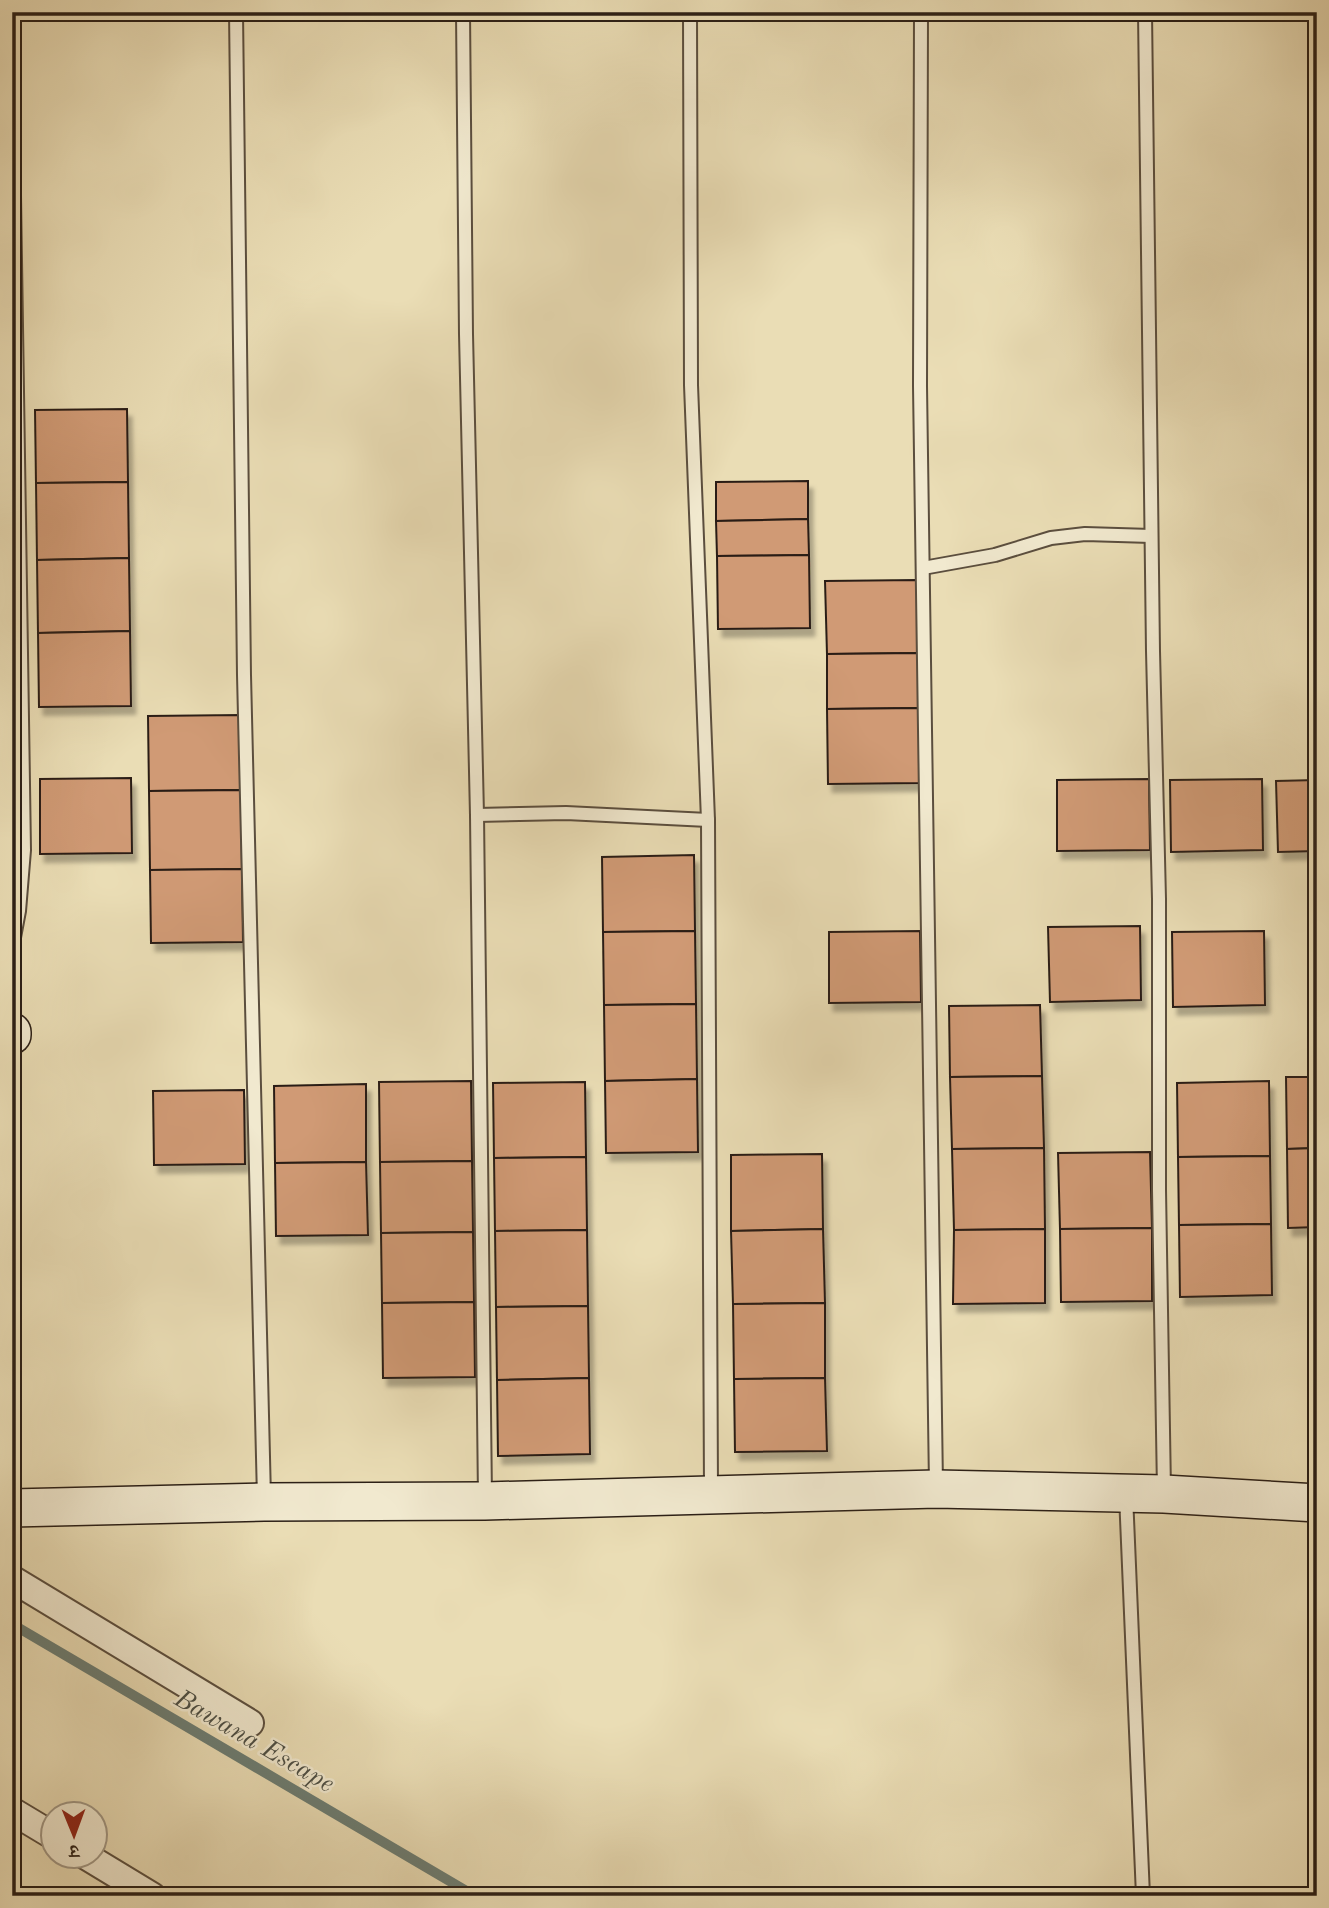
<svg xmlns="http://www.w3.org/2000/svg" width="1329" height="1908" viewBox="0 0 1329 1908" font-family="'Old Standard TT','Noto Serif Devanagari',serif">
	<defs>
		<filter id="shadow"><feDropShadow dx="4.5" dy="8" stdDeviation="2" flood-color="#0004"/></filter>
	</defs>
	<rect width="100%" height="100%" fill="#eaddb5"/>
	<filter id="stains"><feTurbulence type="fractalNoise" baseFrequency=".00286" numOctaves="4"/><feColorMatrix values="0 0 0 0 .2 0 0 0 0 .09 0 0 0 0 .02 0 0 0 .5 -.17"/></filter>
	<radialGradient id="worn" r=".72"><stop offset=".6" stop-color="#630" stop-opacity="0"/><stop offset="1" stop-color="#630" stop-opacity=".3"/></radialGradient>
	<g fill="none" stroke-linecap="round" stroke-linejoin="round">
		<polyline stroke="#6c7d73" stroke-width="10" points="12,1624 475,1896"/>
	</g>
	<g fill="#d09a74" stroke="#2b1f16" stroke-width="2" filter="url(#shadow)">
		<polygon points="127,409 128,482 36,483 35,410"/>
		<polygon points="808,481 808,519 716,521 716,482"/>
		<polygon points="128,482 129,558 37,560 36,483"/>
		<polygon points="808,519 809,555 717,556 716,521"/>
		<polygon points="809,555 810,628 718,629 717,556"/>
		<polygon points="129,558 130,631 38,633 37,560"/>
		<polygon points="917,580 918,653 827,654 825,581"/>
		<polygon points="130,631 131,706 39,707 38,633"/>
		<polygon points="918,653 919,708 827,709 827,654"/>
		<polygon points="919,708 920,783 828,784 827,709"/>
		<polygon points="240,715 241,790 149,791 148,716"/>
		<polygon points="131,778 132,853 40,854 40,779"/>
		<polygon points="1149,779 1150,850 1057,851 1057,780"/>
		<polygon points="1262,779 1263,850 1171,852 1170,780"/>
		<polygon points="1317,780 1317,851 1278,852 1276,781"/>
		<polygon points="241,790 242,869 150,870 149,791"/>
		<polygon points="694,855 695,931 603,932 602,857"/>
		<polygon points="242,869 243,942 151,943 150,870"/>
		<polygon points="1140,926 1141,1000 1050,1002 1048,927"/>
		<polygon points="695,931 696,1004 604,1005 603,932"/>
		<polygon points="920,931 921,1002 829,1003 829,932"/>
		<polygon points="1264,931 1265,1005 1173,1007 1172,932"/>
		<polygon points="696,1004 697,1079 605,1081 604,1005"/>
		<polygon points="1040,1005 1042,1076 950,1077 949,1006"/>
		<polygon points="1042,1076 1044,1148 952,1149 950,1077"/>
		<polygon points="1286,1077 1317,1077 1317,1148 1287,1149"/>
		<polygon points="697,1079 698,1152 606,1153 605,1081"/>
		<polygon points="471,1081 472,1161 380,1162 379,1082"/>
		<polygon points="1269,1081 1270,1156 1178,1157 1177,1083"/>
		<polygon points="585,1082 586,1157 494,1158 493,1083"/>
		<polygon points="366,1084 366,1162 275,1163 274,1086"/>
		<polygon points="244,1090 245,1164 154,1165 153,1091"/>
		<polygon points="1044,1148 1045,1229 954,1230 952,1149"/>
		<polygon points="1317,1148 1317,1227 1288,1228 1287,1149"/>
		<polygon points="1150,1152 1152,1228 1060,1229 1058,1153"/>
		<polygon points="822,1154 823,1229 731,1231 731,1155"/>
		<polygon points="1270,1156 1271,1224 1179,1225 1178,1157"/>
		<polygon points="586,1157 587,1230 495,1231 494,1158"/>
		<polygon points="472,1161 473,1232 381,1233 380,1162"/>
		<polygon points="366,1162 368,1235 276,1236 275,1163"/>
		<polygon points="1271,1224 1272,1295 1180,1297 1179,1225"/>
		<polygon points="1152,1228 1152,1301 1061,1302 1060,1229"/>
		<polygon points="823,1229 825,1303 733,1304 731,1231"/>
		<polygon points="1045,1229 1045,1303 953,1304 954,1230"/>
		<polygon points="587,1230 588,1306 496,1307 495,1231"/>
		<polygon points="473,1232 474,1302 382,1303 381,1233"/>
		<polygon points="474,1302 475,1377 383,1378 382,1303"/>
		<polygon points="825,1303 825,1378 734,1379 733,1304"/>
		<polygon points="588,1306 589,1378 497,1380 496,1307"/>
		<polygon points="589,1378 590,1454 498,1456 497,1380"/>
		<polygon points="825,1378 827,1451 735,1452 734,1379"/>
	</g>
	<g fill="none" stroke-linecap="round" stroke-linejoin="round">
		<defs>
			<g id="lane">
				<polyline points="236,12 244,675 264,1498"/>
				<polyline points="463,12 466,334 477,815 485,1497"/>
				<polyline points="690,12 691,385 708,820 711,1491"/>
				<polyline points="921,12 920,386 936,1485"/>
				<polyline points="1145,12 1153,651 1159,899 1159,1190 1164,1490"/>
				<polyline points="12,64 24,850 19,911 12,948"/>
				<polyline points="923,568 995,555 1051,538 1085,534 1151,536"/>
				<polyline points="477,815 566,813 708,820"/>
				<polyline points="1126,1495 1143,1896"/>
			</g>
			<g id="street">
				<polyline points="12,1579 250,1723"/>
				<polyline points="12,1811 52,1835"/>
				<polyline points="86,1856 152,1896"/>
			</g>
			<g id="secondary">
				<polyline points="12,1032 12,1035"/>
				<polyline points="12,1508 264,1502 485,1501 936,1489 1164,1494 1317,1503"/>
			</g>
		</defs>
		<use href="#lane" stroke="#5b4e3e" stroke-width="16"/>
		<use href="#street" stroke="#5b4e3e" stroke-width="30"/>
		<use href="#secondary" stroke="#2b1f16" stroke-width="40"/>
		<use href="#lane" stroke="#f1e9cf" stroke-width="12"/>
		<use href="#street" stroke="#f1e9cf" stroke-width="26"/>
		<use href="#secondary" stroke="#f1e9cf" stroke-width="37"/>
	</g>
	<g text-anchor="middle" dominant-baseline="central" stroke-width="5" stroke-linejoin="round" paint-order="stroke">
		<g font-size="26" font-style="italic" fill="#4c4e44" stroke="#f1e9cf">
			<text transform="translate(254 1742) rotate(30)">Bawana Escape</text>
		</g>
	</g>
	<rect width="1329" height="1908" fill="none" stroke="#eaddb5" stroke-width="42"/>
	<rect x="14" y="14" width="1301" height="1880" fill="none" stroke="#2b1f16" stroke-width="3.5"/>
	<rect x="21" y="21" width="1287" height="1866" fill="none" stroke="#2b1f16" stroke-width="2"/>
	<g transform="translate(74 1835) rotate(179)"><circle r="33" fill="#f1e9cf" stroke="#a29885" stroke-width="2"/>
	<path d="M0-5L12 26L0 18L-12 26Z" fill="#8f2418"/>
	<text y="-10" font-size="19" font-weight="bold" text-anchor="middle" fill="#2b1f16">उ</text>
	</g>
	<rect width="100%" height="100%" filter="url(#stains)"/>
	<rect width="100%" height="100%" fill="url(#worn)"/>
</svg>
